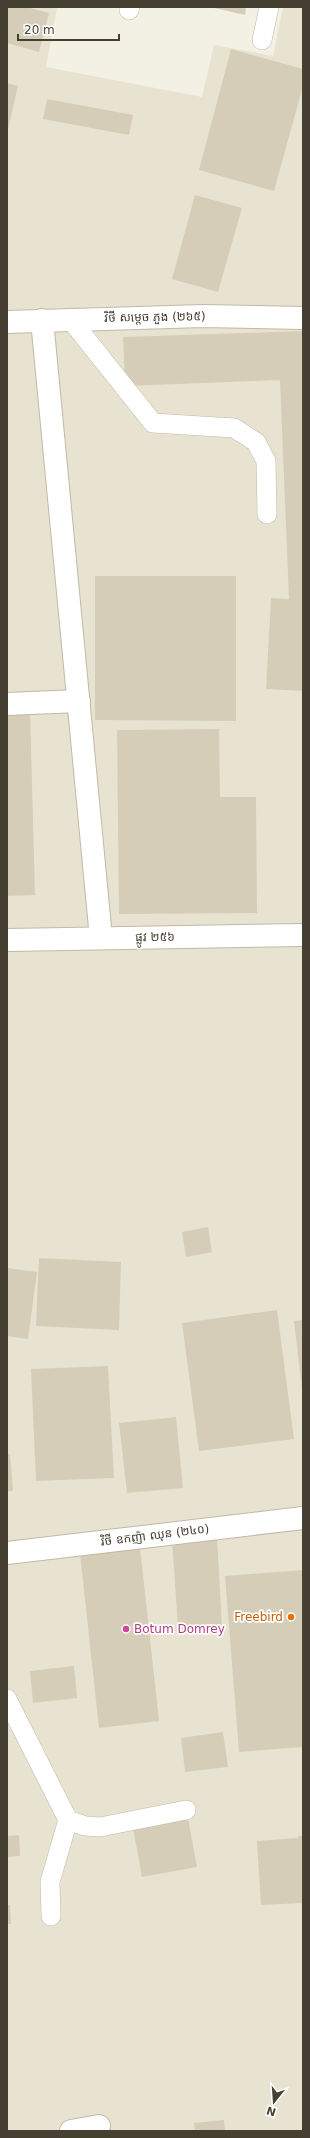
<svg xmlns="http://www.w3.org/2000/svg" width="310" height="2138" viewBox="0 0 310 2138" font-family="'DejaVu Sans','Noto Sans Khmer',sans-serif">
	<rect width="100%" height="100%" fill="#f3f0e4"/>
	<polygon fill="#e8e3d1" points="7,7 57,7 46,67 202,97 214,45 273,56 283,7 303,7 303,2131 7,2131"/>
	<g fill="#d6cdb8">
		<polygon points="7,7 26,7 49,13 39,52 7,43"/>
		<polygon points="210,7 246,7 245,15"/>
		<polygon points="231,49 303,69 303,86 274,191 199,170"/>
		<polygon points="7,83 18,86 8,129 7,129"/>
		<polygon points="47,99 133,115 129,135 43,119"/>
		<polygon points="195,195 242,208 218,292 172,279"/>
		<polygon points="303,331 303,691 266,689 271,598 289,599 280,380 125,386 123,337"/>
		<polygon points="95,576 236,576 236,721 95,720"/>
		<polygon points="30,710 35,895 7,896 7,711"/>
		<polygon points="219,729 220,797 256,797 257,913 119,914 117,730"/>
		<polygon points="208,1227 212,1252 186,1257 182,1232"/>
		<polygon points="39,1258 121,1262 119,1330 36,1326"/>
		<polygon points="7,1268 37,1272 28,1339 7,1336"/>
		<polygon points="277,1310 294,1439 199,1451 182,1323"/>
		<polygon points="303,1320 303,1389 302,1389 294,1321"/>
		<polygon points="108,1366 114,1478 36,1481 31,1369"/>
		<polygon points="176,1417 183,1488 127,1493 119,1423"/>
		<polygon points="7,1454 10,1454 13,1491 7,1491"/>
		<polygon points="217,1536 222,1626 178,1628 172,1538"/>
		<polygon points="140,1547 159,1721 99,1728 80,1554"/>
		<polygon points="303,1570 303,1747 239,1752 225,1576"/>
		<polygon points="74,1666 77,1698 33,1703 30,1671"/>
		<polygon points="223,1732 228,1767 185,1772 181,1738"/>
		<polygon points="187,1813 197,1867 142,1877 132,1823"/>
		<polygon points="19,1835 20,1856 7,1857 7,1836"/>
		<polygon points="298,1836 303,1836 303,1903 261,1905 257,1841 298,1838"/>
		<polygon points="7,1905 10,1905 11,1924 7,1924"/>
		<polygon points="224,2120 225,2131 195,2131 194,2123"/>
	</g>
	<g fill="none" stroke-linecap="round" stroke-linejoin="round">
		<defs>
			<g id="service">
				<polyline points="129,10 130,7"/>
				<polyline points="262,40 269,7"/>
				<polyline points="71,320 153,423 234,428 256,442 266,461 267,514"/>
				<polyline points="7,1699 68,1820 85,1826 100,1827 186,1810"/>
				<polyline points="51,1916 50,1882 68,1820"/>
			</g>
			<g id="minor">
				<polyline points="42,320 101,938"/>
				<polyline points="7,322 203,316 303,318"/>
				<polyline points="7,704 79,701"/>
				<polyline points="7,940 303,935"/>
				<polyline points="71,2131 99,2126"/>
			</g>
			<polyline id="tertiary" points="7,1553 303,1518"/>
		</defs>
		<use href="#service" stroke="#c0b9a6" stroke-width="20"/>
		<use href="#minor" stroke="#c0b9a6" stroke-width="24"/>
		<use href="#tertiary" stroke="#c0b9a6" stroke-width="24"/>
		<use href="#service" stroke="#fff" stroke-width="19"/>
		<use href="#minor" stroke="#fff" stroke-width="22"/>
		<use href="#tertiary" stroke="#fff" stroke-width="22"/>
	</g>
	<circle fill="#e8710a" stroke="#fff" stroke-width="1.5" cx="291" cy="1617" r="4"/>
	<circle fill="#d1479c" stroke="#fff" stroke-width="1.5" cx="126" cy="1629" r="4"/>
	<g text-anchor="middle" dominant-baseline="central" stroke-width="3.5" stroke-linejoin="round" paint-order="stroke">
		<g font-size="12" fill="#464033" stroke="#fff">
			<text transform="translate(155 317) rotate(-1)">វិថី សម្តេច ភួង (២៦៥)</text>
			<text transform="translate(155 937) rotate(-1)">ផ្លូវ ២៥៦</text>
			<text transform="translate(155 1535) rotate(-7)">វិថី ឧកញ៉ា ឈុន (២៤០)</text>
		</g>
		<g font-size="12" fill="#c56008" stroke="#fff" text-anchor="end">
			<text x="283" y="1617">Freebird</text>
		</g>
		<g font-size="12" fill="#b23c85" stroke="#fff" text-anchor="start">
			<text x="134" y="1629">Botum Domrey</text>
		</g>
	</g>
	<rect width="310" height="2138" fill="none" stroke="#464033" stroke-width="16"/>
	<g transform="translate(274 2102) rotate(197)" stroke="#ffffff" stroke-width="3" paint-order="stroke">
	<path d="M0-3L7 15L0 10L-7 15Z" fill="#464033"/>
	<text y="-6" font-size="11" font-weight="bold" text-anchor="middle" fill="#464033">N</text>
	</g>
	<path d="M18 34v6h101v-6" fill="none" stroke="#464033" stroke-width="2"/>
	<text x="24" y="34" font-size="12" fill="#464033" stroke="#ffffff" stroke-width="3" paint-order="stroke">20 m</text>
</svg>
